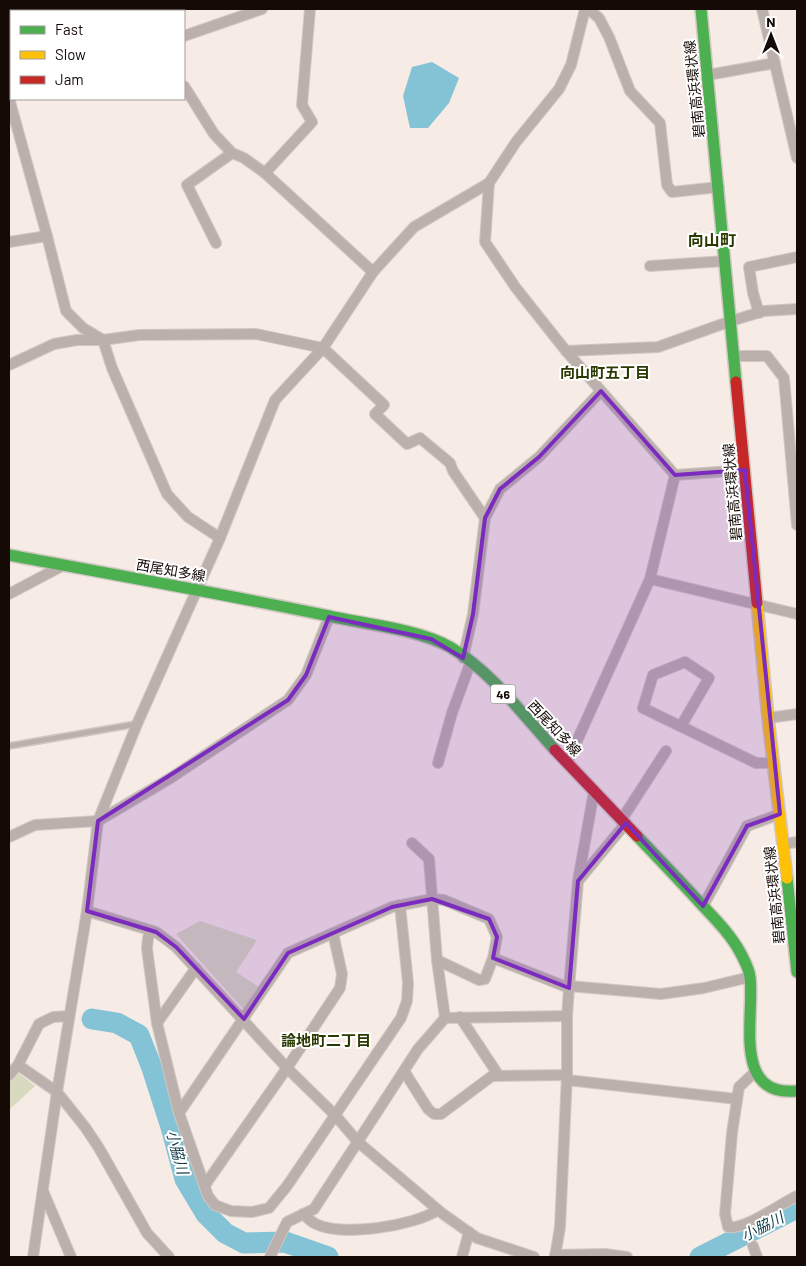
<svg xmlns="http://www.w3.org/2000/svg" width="806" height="1266" viewBox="0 0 806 1266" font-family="Barlow,'Noto Sans JP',sans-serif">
	<rect width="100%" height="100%" fill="#f7ebe6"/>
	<g fill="#d7dabe">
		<polygon points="200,921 257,940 236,972 259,987 244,1010 176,934"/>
		<polygon points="17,1072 35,1086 9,1110 9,1081"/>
	</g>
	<polygon fill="#83c3d5" points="432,62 459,78 449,103 428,128 410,128 403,96 412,67"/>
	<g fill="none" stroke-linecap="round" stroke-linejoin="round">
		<g stroke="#83c3d5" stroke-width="21">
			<polyline points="92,1019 117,1023 139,1035 152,1068 171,1127 185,1179 206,1214 225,1233 244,1243 285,1242 328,1257"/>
			<polyline points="700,1257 797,1208"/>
		</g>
		<defs>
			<polyline id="lane" points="9,746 136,724"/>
			<g id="street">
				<polyline points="97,9 98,11"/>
				<polyline points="588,9 599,18 609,37 630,91 660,123 667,185 672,192 719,187"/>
				<polyline points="762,9 797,158"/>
				<polyline points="150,11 157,9"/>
				<polyline points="184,36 262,9"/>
				<polyline points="708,75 775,63"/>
				<polyline points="184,86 214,134 232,153 244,158 265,173 373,272"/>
				<polyline points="9,98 47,236 66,311 83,328 103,340 112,368 167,494 188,517 220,538"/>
				<polyline points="265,173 312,122 302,105 310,9"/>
				<polyline points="489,183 485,242 516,288 566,351 675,475 650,579 567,763"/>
				<polyline points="9,242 47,236"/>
				<polyline points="216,243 187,185 232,153"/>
				<polyline points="650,266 725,261"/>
				<polyline points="759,313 753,293 749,267 797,257"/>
				<polyline points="566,351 658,347 731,321 764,311 797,309"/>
				<polyline points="735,356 767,356 784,378 797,525"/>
				<polyline points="9,365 54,344 77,340 103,340 139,335 256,334 323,348 384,405 375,414 407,444 420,438 450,463 453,471 485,518"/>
				<polyline points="675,475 745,470"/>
				<polyline points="650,579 797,614"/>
				<polyline points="9,594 62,566"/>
				<polyline points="463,658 473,614 485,518 500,489 539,457 601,391"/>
				<polyline points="768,718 797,714"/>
				<polyline points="681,726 709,678 685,662 653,675 643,708 756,763 773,763"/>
				<polyline points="438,763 452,713 470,664"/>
				<polyline points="622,819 666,751"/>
				<polyline points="9,837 35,825 98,821 169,779 288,700 306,675 329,617"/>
				<polyline points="412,843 429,859 437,960 445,1018"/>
				<polyline points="784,844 797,842"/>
				<polyline points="579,880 626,823"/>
				<polyline points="703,906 747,826 780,814"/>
				<polyline points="87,911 156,932 176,947 287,1068 335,1115 358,1142 443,1214 477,1238 534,1257"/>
				<polyline points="151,931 148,938 147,949 157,1023 179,1113 208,1196 215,1205 231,1211 252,1212 269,1208 287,1186 401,1018 407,1001 408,983 400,905"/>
				<polyline points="437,960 479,980 485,979 493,958 569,988"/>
				<polyline points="569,986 661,994 704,988 750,977"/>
				<polyline points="460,1017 499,1076"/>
				<polyline points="157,1023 196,968"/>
				<polyline points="18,1065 39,1024 53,1017 69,1016"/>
				<polyline points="404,1071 428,1109 434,1114 441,1114 492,1076 567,1075"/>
				<path d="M 756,1071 L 739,1087 L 732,1133 L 725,1214 L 728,1227 C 745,1230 780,1204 797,1196"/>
				<polyline points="9,1075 18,1065 57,1092 85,1127 99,1148 147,1233 169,1257"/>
				<polyline points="567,1080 737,1099"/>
				<polyline points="179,1113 288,953 392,907 432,899 444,900 489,919 497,937 493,958"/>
				<polyline points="205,1185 287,1068 340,988 342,974 333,933"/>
				<polyline points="43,1191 71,1257"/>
				<path d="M 303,1214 C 307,1217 311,1222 316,1224 C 342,1237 414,1226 438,1210"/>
				<polyline points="753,1246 757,1257"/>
				<polyline points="555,1255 605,1254 627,1257"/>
				<polyline points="33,1257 57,1092 87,911 98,821 137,724 220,538 275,400 323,348 373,272 414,227 489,183 516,142 559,89 571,65 585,9"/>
				<polyline points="270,1257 287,1222 314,1209 418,1049 445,1018 567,1016"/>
				<polyline points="462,1257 469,1232"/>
				<polyline points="555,1257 560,1227 567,1075 567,1016 569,988 578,881 594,791"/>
			</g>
			<g id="fast">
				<polyline points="701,9 736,382"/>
				<path d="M 9,555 C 116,575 223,594 329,616 C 365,624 418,629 450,647 C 492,672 523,715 555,750"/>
				<path d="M 637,836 C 659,859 681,882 702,905 C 716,920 730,934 740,952 C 744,960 749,968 750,977 C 755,1016 731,1097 797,1091"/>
				<polyline points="787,878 797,972"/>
			</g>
			<polyline id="slow" points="757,603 768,718 787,878"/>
			<g id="jam">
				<polyline points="736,382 757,603"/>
				<polyline points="555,750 637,836"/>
			</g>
		</defs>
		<use href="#lane" stroke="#d1c8c4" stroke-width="8"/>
		<use href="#street" stroke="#d1c8c4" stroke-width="12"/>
		<use href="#fast" stroke="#d1c8c4" stroke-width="14"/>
		<use href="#slow" stroke="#d1c8c4" stroke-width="14"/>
		<use href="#jam" stroke="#d1c8c4" stroke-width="14"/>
		<use href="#lane" stroke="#bcb0ad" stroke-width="5"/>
		<use href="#street" stroke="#bcb0ad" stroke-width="10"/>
		<use href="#fast" stroke="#4caf50" stroke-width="11"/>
		<use href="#slow" stroke="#ffc107" stroke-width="11"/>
		<use href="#jam" stroke="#c62828" stroke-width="11"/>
	</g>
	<path fill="#7b2cbf" fill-opacity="0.2" stroke="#7b2cbf" stroke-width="4" stroke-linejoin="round" d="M 601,391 L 675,475 L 745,470 L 780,814 L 747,826 L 703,906 L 626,823 L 578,881 L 569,988 L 493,958 L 497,937 L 489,919 L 432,899 L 392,907 L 288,953 L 244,1019 L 176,947 L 156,932 L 87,911 L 98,821 L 288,700 L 306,675 L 329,617 L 431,639 L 463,658 L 473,614 L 485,518 L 500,489 L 539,457 Z"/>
	<g text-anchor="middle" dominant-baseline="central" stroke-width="4" stroke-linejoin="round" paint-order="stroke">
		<rect fill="#fff" stroke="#5b5451" stroke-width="1" x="490.5" y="684.5" width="25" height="19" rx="4"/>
		<g font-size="12" font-weight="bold" fill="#150a06">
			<text x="503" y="694">46</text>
		</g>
		<g font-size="14" fill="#150a06" stroke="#fff">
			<text transform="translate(694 89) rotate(-96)">碧南高浜環状線</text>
			<text transform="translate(732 492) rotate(-95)">碧南高浜環状線</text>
			<text transform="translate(171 570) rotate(10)">西尾知多線</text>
			<text transform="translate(555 728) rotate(47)">西尾知多線</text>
			<text transform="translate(774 895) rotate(-96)">碧南高浜環状線</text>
		</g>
		<g font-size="15" font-weight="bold" fill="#2a3900" stroke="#fff">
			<text x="605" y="372">向山町五丁目</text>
			<text x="326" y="1040">論地町二丁目</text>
		</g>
		<g font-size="15" font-style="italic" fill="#113d4a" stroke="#fff">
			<text transform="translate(178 1152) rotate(75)">小脇川</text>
			<text transform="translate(762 1226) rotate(-27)">小脇川</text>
		</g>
		<g font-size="16" font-weight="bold" fill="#2a3900" stroke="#fff">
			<text x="712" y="239">向山町</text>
		</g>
	</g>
	<rect width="806" height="1266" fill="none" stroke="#150a06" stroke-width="20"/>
	<rect x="10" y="10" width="175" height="90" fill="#ffffff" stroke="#a19d9b"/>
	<rect x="20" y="26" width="25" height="8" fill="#4caf50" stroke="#a19d9b"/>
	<text x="55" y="35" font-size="15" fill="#150a06">Fast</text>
	<rect x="20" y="51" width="25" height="8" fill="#ffc107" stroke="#a19d9b"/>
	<text x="55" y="60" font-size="15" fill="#150a06">Slow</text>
	<rect x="20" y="76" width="25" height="8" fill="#c62828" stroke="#a19d9b"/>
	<text x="55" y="85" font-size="15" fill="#150a06">Jam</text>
	<g transform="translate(771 35)" stroke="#ffffff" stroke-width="4" paint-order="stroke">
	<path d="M0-4L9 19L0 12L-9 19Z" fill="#150a06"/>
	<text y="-8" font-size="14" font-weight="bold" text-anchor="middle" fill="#150a06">N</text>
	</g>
</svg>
